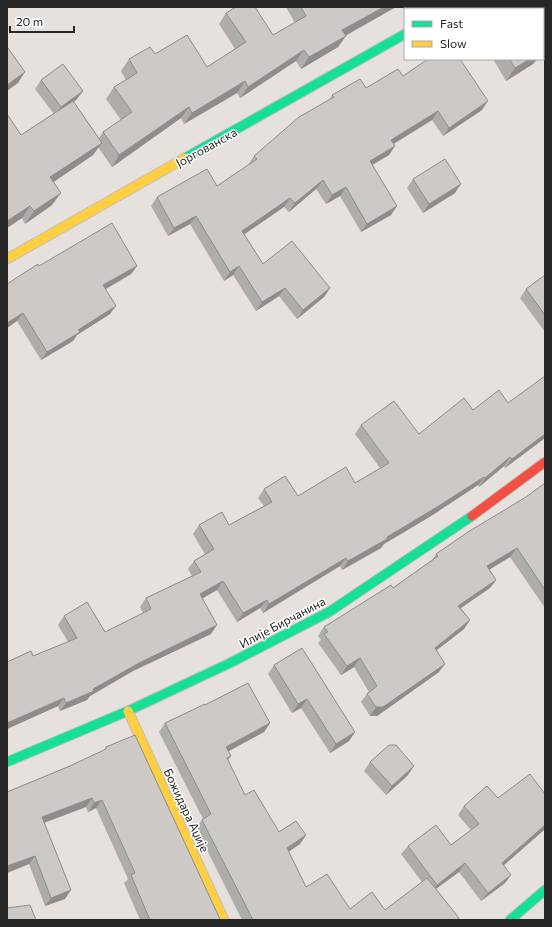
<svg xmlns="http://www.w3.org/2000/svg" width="552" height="927" viewBox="0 0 552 927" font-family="Commissioner,sans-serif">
	<rect width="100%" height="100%" fill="#e6e1dc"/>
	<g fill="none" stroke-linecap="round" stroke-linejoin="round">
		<defs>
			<polyline id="street" points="450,9 454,7"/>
			<g id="fast">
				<polyline points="185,158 405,34"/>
				<polyline points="7,762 128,711 230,663 329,612 472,516"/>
				<polyline points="510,920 545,890"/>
			</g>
			<g id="slow">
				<polyline points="7,259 185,158"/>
				<polyline points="128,711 224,920"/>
			</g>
			<polyline id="jam" points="472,516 545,462"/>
		</defs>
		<use href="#street" stroke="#bfbebe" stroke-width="23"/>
		<use href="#fast" stroke="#bfbebe" stroke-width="11"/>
		<use href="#slow" stroke="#bfbebe" stroke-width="11"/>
		<use href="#jam" stroke="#bfbebe" stroke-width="11"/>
		<use href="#street" stroke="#fbfafa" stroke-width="21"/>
		<use href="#fast" stroke="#16e098" stroke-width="9"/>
		<use href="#slow" stroke="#ffcf43" stroke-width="9"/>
		<use href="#jam" stroke="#f24e42" stroke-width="9"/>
	</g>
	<g fill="#afadaa">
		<polygon points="286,7 396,7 345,36 338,47 301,69 296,61 240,98 237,93 184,124 181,118 112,167 98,147 93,155 53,182 52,205 25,224 22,218 7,228 7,114 21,135 54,114 35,89 41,80 77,99 74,102 99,138 103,132 121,120 106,99 114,87 126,80 121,71 129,59 155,54 207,67 235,49 219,24 226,13 273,35 295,23"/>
		<polygon points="493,59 537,59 533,64 506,81"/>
		<polygon points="403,76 482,110 443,136 432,120 394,144 395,146 389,155 373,165 391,215 361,232 340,196 326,204 316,189 289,212 284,207 244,234 263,264 330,288 324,297 297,319 279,296 256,311 233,275 224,281 190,224 168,236 151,206 157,197 217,186 248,165 254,156 329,100 332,95 366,88"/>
		<polygon points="413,179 455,193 423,213 407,188"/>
		<polygon points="39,266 137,266 131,274 106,289 110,314 77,335 73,341 41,360 17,321 7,328 7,284"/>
		<polygon points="545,275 545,332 520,298 526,289"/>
		<polygon points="508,403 545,438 505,468 504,466 479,487 478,485 431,516 384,544 381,548 342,570 340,566 263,613 260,608 237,622 217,590 203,598 211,634 133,671 90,696 87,700 60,711 58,706 7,729 7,662 33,656 68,642 58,625 64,616 105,632 143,613 140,607 146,598 192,576 188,569 194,561 205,554 193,534 199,525 229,525 264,506 258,498 264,489 298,496 355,483 380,468 355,434 361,425 419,434 473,410"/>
		<polygon points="545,483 545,608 510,557 489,570 496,580 490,588 461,608 470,620 464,629 437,650 439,672 377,716 370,716 361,702 367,694 369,692 354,667 341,675 318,643 321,640 318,636 324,627 393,588 432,560 436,554 526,497"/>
		<polygon points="274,665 355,732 349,741 330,753 301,708 292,713 268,674"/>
		<polygon points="205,705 270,723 264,732 228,751 231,756 228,761 245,795 279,832 306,835 300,844 288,851 306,887 350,909 385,910 422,882 401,854 408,846 451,845 471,830 458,815 464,806 498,798 545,794 545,829 536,837 504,865 505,883 481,901 459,872 436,889 459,918 457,920 242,920 196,828 202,820 203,819 159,732 165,723"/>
		<polygon points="106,747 220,920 140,920 124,883 128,879 96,808 88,812 86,807 44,822 65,899 45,906 29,864 7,873 7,792 70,766 103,751"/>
		<polygon points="370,762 408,775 386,795 364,771"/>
	</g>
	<g fill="#8f8d8b">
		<polygon points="384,7 396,7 334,42 342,30"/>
		<polygon points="346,36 338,47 301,69 309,57"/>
		<polygon points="304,50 296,61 240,98 248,87"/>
		<polygon points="530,59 537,59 533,64 506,81 515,68"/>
		<polygon points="25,72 18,83 7,91 7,85"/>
		<polygon points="245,81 237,93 184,124 192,113"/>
		<polygon points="83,91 77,99 55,116 61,107"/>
		<polygon points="488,101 482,110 443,136 449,128"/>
		<polygon points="189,107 181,118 112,167 119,155"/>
		<polygon points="438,111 432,120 385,149 391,140"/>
		<polygon points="102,143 93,155 42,190 50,177"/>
		<polygon points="395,146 389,155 364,169 370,161"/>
		<polygon points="323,180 316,189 289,212 295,203"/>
		<polygon points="461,184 455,193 423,213 429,204"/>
		<polygon points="346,187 340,196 326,204 332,195"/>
		<polygon points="61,193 52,205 25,224 34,211"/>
		<polygon points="290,198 284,207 236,240 242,231"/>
		<polygon points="30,206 22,218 7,228 7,221"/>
		<polygon points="397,206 391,215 361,232 367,224"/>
		<polygon points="196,216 190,224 168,236 174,228"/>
		<polygon points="137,266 131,274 97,294 103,285"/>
		<polygon points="239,266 233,275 224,281 230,272"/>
		<polygon points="285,288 279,296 256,311 262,302"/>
		<polygon points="330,288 324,297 297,319 303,310"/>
		<polygon points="116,306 110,314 77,335 73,341 41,360 47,352 78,330"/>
		<polygon points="23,313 17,321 7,328 7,323"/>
		<polygon points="545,434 545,438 505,468 512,459"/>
		<polygon points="510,457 504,466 479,487 485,478"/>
		<polygon points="484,477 478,485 431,516 384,544 381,548 342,570 348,561"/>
		<polygon points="517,548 510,557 480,575 487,566"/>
		<polygon points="346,558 340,566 263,613 269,604"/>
		<polygon points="496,580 490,588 452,614 458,606"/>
		<polygon points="223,581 217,590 194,603 200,594"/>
		<polygon points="267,600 260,608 237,622 243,613"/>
		<polygon points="470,620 464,629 429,656 435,648"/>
		<polygon points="217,625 211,634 133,671 90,696 87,700 60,711 66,703 93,689 139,663"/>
		<polygon points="360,658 354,667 341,675 347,666"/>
		<polygon points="445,664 439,672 377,716 370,716 376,707"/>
		<polygon points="64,698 58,706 7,729 7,723"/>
		<polygon points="307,699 301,708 292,713 298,704"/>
		<polygon points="270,723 264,732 220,756 226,747"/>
		<polygon points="355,732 349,741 330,753 336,744"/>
		<polygon points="414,766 408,775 386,795 392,786"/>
		<polygon points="92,798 86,807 36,826 42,817"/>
		<polygon points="102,800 96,808 88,812 94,803"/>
		<polygon points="545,825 545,829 536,837 496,872 502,863"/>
		<polygon points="306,835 300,844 281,857 287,848"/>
		<polygon points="35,856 29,864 7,873 7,866"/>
		<polygon points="465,863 459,872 430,893 437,885"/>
		<polygon points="511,875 505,883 481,901 488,893"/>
		<polygon points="71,890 65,899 45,906 51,898"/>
	</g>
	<g fill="#ccc9c6" stroke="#8f8d8b">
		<polygon points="236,7 255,7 273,35 306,16 301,7 384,7 342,30 346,36 309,57 304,50 248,87 245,81 192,113 189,107 119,155 103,132 132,112 114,87 137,73 129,59 150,47 155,54 187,35 207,67 246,42 226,13"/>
		<polygon points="489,7 515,7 516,9 485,9"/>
		<polygon points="8,48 25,72 7,85 7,49"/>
		<polygon points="428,59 460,59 488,101 449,128 438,111 391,140 395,146 370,161 397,206 367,224 346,187 332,195 323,180 295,203 290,198 242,231 263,264 292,241 330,288 303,310 285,288 262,302 239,266 230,272 196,216 174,228 157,197 207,169 217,186 257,159 254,156 299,117 334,97 332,95 360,79 366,88 398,69 403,76"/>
		<polygon points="509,59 530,59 515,68"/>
		<polygon points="63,64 83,91 61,107 41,80"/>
		<polygon points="73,101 102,143 50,177 61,193 34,211 30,206 7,221 7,114 21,135"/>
		<polygon points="445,159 461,184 429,204 413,179"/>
		<polygon points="112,223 137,266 103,285 116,306 78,330 80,332 47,352 23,313 7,323 7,284 38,264 39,266"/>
		<polygon points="545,275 545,315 526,289"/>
		<polygon points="545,376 545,434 512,459 510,457 485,478 484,477 437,507 387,537 387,539 348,561 346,558 269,604 267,600 243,613 223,581 200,594 217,625 139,663 93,689 94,691 66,703 64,698 7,723 7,662 31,651 33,656 77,638 64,616 87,602 105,632 151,609 146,598 201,572 194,561 214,549 199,525 222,512 229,525 272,502 264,489 285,476 298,496 346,467 355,483 389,463 361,425 394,401 419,434 464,398 473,410 499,390 508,403"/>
		<polygon points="545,483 545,590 517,548 487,566 496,580 458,606 470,620 435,648 445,664 383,707 376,707 367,694 377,686 360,658 347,666 324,634 328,632 324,627 391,585 393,588 438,556 436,554 468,532 526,497"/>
		<polygon points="302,648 355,732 336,744 307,699 298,704 274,665"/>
		<polygon points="248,683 270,723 226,747 231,756 227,758 245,795 254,790 279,832 296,821 306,835 287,848 306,887 327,874 350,909 372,892 385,910 427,878 459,918 456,920 253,920 202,820 211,814 165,723 205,704 205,705"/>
		<polygon points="135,735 219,917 220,920 150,920 131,875 135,873 102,800 94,803 92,798 42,817 71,890 51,898 35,856 7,866 7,792 70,766 106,749 106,747"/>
		<polygon points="389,745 396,745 414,766 392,786 370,762"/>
		<polygon points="530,774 545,794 545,825 502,863 511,875 488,893 465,863 437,885 408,846 436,825 451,845 479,824 464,806 487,786 498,798"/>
		<polygon points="30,905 36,920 7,920 7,908"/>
	</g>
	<g text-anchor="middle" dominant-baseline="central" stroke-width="3" stroke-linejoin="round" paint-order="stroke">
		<g font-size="12" fill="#272727" stroke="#fff">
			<text transform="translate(206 147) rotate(-29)">Јоргованска</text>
			<text transform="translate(282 622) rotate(-28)">Илије Бирчанина</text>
			<text transform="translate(187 810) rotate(65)">Божидара Аџије</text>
		</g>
	</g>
	<rect width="552" height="927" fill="none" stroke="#272727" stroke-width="16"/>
	<rect x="404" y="8" width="140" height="52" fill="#ffffff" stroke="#a9a9a9"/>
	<rect x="412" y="21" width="20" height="6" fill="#16e098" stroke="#a9a9a9"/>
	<text x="440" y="28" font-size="12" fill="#272727">Fast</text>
	<rect x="412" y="41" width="20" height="6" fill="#ffcf43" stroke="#a9a9a9"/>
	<text x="440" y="48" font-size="12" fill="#272727">Slow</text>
	<path d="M10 26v6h64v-6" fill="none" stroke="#272727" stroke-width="2"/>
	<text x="16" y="26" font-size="12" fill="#272727" stroke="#ffffff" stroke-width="3" paint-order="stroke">20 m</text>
</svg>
